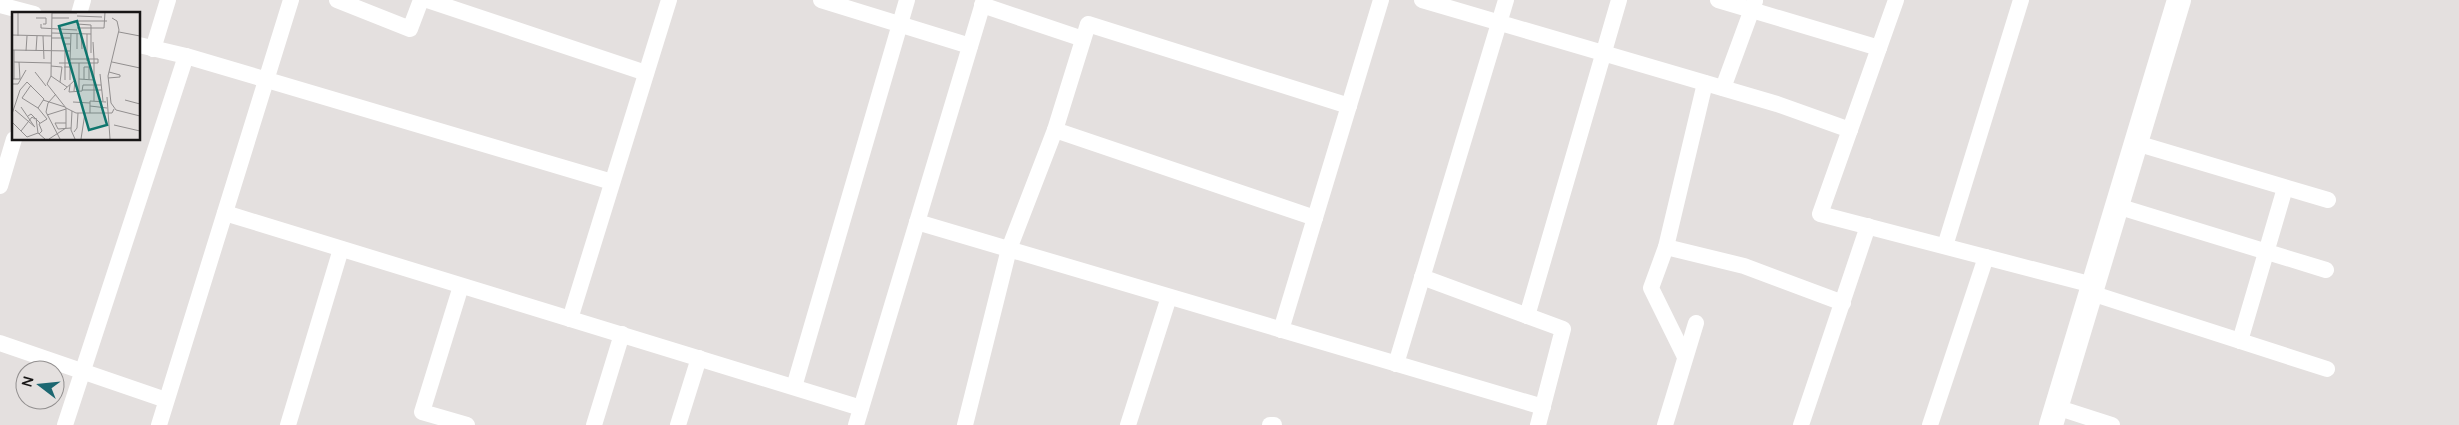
<svg xmlns="http://www.w3.org/2000/svg" width="2459" height="425" viewBox="0 0 2459 425" font-family="Manrope,sans-serif">
	<rect width="100%" height="100%" fill="#e4e0df"/>
	<g fill="none" stroke-linecap="round" stroke-linejoin="round">
		<g stroke="#fff" stroke-width="16">
			<polyline points="337,0 410,29 421,0"/>
			<polyline points="427,0 646,73"/>
			<polyline points="821,0 970,46"/>
			<polyline points="1422,0 1777,104 1850,130"/>
			<polyline points="1718,0 1879,48"/>
			<polyline points="1896,0 1820,214 2093,285"/>
			<polyline points="0,5 34,14"/>
			<polyline points="982,5 1083,39"/>
			<polyline points="79,14 83,0"/>
			<polyline points="139,45 186,56 612,182"/>
			<polyline points="153,49 168,0"/>
			<polyline points="1723,88 1755,1"/>
			<polyline points="2136,143 2328,200"/>
			<polyline points="0,186 14,139"/>
			<polyline points="2117,206 2326,270"/>
			<polyline points="225,213 861,408"/>
			<polyline points="1315,218 1055,130 1088,24 1349,106"/>
			<polyline points="917,222 1543,407"/>
			<polyline points="1945,246 2021,0"/>
			<polyline points="1666,247 1744,266 1843,303"/>
			<polyline points="1422,277 1563,329 1538,425"/>
			<polyline points="461,286 422,412 467,425"/>
			<polyline points="2091,293 2327,369"/>
			<polyline points="1527,316 1619,0"/>
			<polyline points="570,319 669,0"/>
			<polyline points="1281,330 1381,0"/>
			<polyline points="2240,341 2285,188"/>
			<polyline points="0,343 166,400"/>
			<polyline points="1685,357 1651,288 1666,247 1705,83"/>
			<polyline points="1396,364 1506,0"/>
			<polyline points="794,387 907,0"/>
			<polyline points="2056,407 2112,425"/>
			<polyline points="65,425 186,56"/>
			<polyline points="159,425 291,0"/>
			<polyline points="288,425 341,249"/>
			<polyline points="594,425 622,334"/>
			<polyline points="678,425 699,358"/>
			<polyline points="856,425 984,0"/>
			<polyline points="965,425 1009,249 1055,130"/>
			<polyline points="1128,425 1169,297"/>
			<polyline points="1270,425 1274,425"/>
			<polyline points="1665,425 1696,323"/>
			<polyline points="1801,425 1868,226"/>
			<polyline points="1930,425 1986,257"/>
		</g>
		<polyline stroke="#fff" stroke-width="24" points="2051,425 2179,0"/>
	</g>
	<g transform="translate(12 12)">
		<rect width="128" height="128" fill="#e4e0df"/>
		<path fill="none" stroke="#928f8f" stroke-width="1" d="M 1,0 L 19,0M 40,0 L 39,64 L 35,72 L 54,96 L 64,101 L 100,101 L 102,97M 40,1 L 65,1M 65,4 L 90,5M 24,6 L 34,6 L 34,12 L 31,12M 40,6 L 57,6M 100,6 L 105,9 L 107,18 L 96,64 L 99,91 L 104,98 L 128,104M 65,9 L 95,9M 29,12 L 29,16 L 65,18M 65,12 L 79,13 L 79,41M 65,16 L 92,16 L 93,0M 107,20 L 128,24M 40,21 L 79,22M 69,21 L 70,37M 0,23 L 40,24M 6,24 L 6,0M 31,24 L 32,47M 39,26 L 58,26M 81,30 L 82,47M 65,37 L 65,21M 0,38 L 58,39M 14,39 L 15,24M 24,39 L 25,24M 58,47 L 86,47 L 86,51 L 82,51M 58,49 L 59,21M 75,49 L 75,22M 2,50 L 39,51M 100,50 L 128,56M 47,51 L 82,51M 39,54 L 50,55 L 48,70M 52,55 L 58,55 L 58,68M 23,60 L 34,74M 88,62 L 91,89M 39,64 L 55,75M 96,66 L 108,65 L 108,63 L 97,60M 0,67 L 8,67 L 7,50M 2,67 L 2,38M 67,67 L 82,68M 72,67 L 72,55 L 77,55 L 77,67M 53,68 L 53,32 L 59,32M 0,72 L 6,72 L 14,58M 58,73 L 57,80 L 70,79 L 71,73M 71,73 L 89,73M 52,78 L 63,68 L 62,79M 70,78 L 90,78M 67,79 L 67,51M 44,82 L 36,91 L 34,100 L 48,127M 95,85 L 98,127M 10,86 L 19,73M 31,88 L 53,95M 113,88 L 128,92M 82,89 L 82,47M 61,90 L 78,91M 78,94 L 95,96M 9,95 L 22,114M 26,96 L 35,107 L 27,112 L 30,119 L 27,122M 3,98 L 23,115M 60,99 L 59,118 L 63,127M 78,101 L 78,89 L 94,90M 0,102 L 8,78 L 15,70 L 32,87 L 26,96 L 10,86M 35,103 L 54,97M 16,104 L 19,102 L 28,111M 24,106 L 26,121M 0,110 L 15,125 L 26,121 L 33,127M 54,111 L 43,111 L 46,117 L 59,116M 102,113 L 128,119M 9,119 L 20,105 L 23,107M 62,120 L 65,116 L 66,101M 37,127 L 54,116 L 54,96M 69,127 L 73,101"/>
		<path fill="#0f766e" fill-opacity="0.15" stroke="#0f766e" stroke-width="2.5" d="M 65,9 L 95,113 L 77,118 L 47,14 Z"/>
		<rect width="128" height="128" fill="none" stroke="#181616" stroke-width="2.5"/>
	</g>
	<g transform="translate(40 385) rotate(286)"><circle r="24" fill="#e4e0df" stroke="#928f8f"/>
	<path d="M0-4L9 19L0 12L-9 19Z" fill="#1c6771"/>
	<text y="-8" font-size="14" font-weight="bold" text-anchor="middle" fill="#181616">N</text>
	</g>
</svg>
